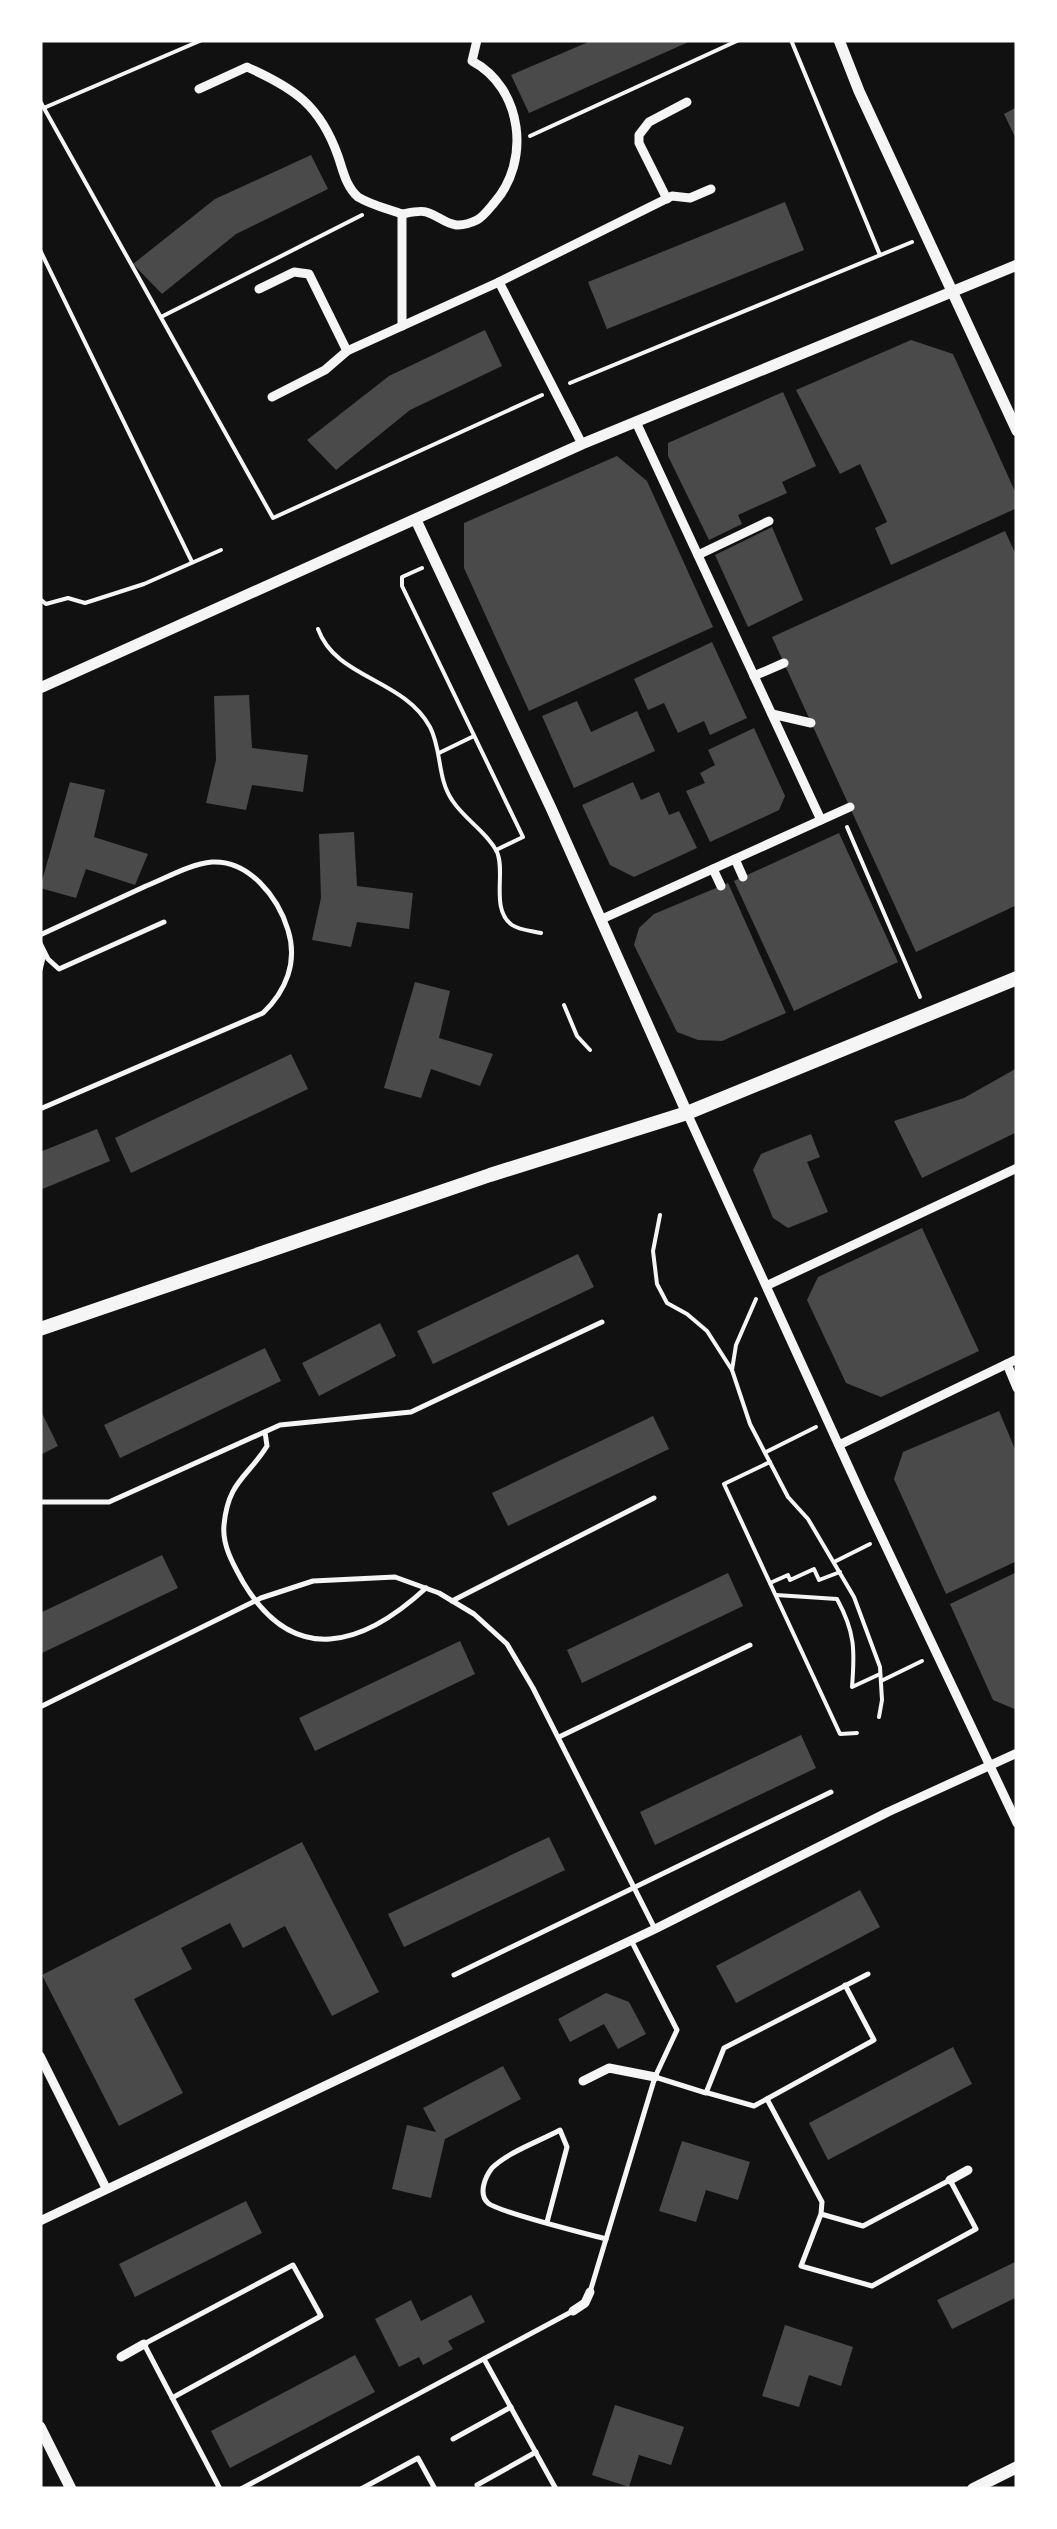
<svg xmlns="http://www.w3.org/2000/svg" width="1057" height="2529" viewBox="0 0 1057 2529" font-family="'Source Serif 4',serif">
	<rect width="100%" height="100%" fill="#111"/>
	<g fill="#4a4a4a">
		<polygon points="593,40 693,40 529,113 511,75"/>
		<polygon points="1017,107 1017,141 1004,114"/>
		<polygon points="311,155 328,189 236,234 162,294 133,264 215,199"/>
		<polygon points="785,202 804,250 607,329 588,282"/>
		<polygon points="485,330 502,366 410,410 336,470 307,440 389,376"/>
		<polygon points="911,340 953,354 1017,496 1017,508 891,565 875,528 887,522 860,464 840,474 796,390"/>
		<polygon points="783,392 816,466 782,482 787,493 738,515 742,524 709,540 668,456 668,443"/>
		<polygon points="617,456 647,481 713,627 529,711 464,568 464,523"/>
		<polygon points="772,527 803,600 748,627 715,555"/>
		<polygon points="1005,531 1017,557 1017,905 916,952 772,637"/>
		<polygon points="712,642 747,718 710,735 704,721 678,733 664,703 648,710 634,679"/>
		<polygon points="249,695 252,748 308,755 303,792 252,785 246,810 206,803 216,760 214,696"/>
		<polygon points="577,701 591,732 637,711 655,751 574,788 542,716"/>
		<polygon points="754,728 785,796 779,810 710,842 686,791 705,783 700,773 715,765 708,750"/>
		<polygon points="70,782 105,790 94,837 148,854 135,885 86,869 76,898 40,888"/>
		<polygon points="633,782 641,800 659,792 669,815 679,811 697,848 634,877 610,865 582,805"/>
		<polygon points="354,832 357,886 413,893 409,929 357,922 351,947 312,940 321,898 319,834"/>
		<polygon points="839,833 898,962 794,1011 734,881"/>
		<polygon points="728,883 786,1013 722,1041 698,1040 677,1032 634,945 639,928 654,914"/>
		<polygon points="415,982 450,991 439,1038 493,1054 480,1086 431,1069 421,1098 384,1088"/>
		<polygon points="291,1054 308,1089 131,1173 115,1138"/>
		<polygon points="1017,1068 1017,1132 922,1178 894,1121 964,1098"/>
		<polygon points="97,1129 110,1161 40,1190 40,1152"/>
		<polygon points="811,1134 820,1157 807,1162 828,1212 788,1228 773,1218 753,1170 761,1154"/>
		<polygon points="922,1228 979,1351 881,1397 846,1383 807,1300 818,1277"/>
		<polygon points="578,1254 594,1287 433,1364 417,1331"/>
		<polygon points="380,1323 396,1356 319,1396 302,1363"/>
		<polygon points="265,1348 281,1381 120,1458 104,1425"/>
		<polygon points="40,1409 58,1446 40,1455"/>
		<polygon points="999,1411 1017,1454 1017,1561 946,1594 894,1479 903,1452"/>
		<polygon points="653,1416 669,1449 508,1526 492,1493"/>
		<polygon points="162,1555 178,1588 40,1654 40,1613"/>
		<polygon points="1017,1572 1017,1710 993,1700 950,1604"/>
		<polygon points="728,1573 743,1606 582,1683 567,1650"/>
		<polygon points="460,1641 475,1674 315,1751 299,1718"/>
		<polygon points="801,1735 816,1768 655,1845 640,1812"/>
		<polygon points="549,1837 565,1870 404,1947 388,1914"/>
		<polygon points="302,1842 379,1992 332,2016 285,1926 243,1948 230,1923 181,1948 192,1969 134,1999 183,2093 119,2126 42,1975"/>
		<polygon points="860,1890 880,1927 736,2003 716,1966"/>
		<polygon points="606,1993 629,2002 646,2034 618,2049 604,2024 570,2042 558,2019"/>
		<polygon points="953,2047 972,2084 828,2160 809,2123"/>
		<polygon points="503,2066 521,2099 445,2139 431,2198 392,2189 407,2125 436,2132 423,2108"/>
		<polygon points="682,2141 750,2162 738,2200 706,2190 696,2222 659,2211"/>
		<polygon points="246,2201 262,2233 135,2297 119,2264"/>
		<polygon points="1017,2261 1017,2297 952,2329 937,2300"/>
		<polygon points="471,2295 485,2322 448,2341 453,2349 423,2365 419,2357 399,2367 375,2319 411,2300 421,2321"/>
		<polygon points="785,2325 853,2347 841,2386 809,2375 799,2407 762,2396"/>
		<polygon points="355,2355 375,2392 230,2468 211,2431"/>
		<polygon points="615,2405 684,2427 671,2465 639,2455 629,2487 592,2475"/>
	</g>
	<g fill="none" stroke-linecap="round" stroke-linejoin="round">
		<g stroke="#f5f5f5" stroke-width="4">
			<polyline points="791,40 880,255"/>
			<polyline points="40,101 273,518 542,395"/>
			<polyline points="46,107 202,40"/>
			<polyline points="530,136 739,40"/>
			<polyline points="40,250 192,562"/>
			<polyline points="161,317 362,215"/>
			<polyline points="570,383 912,242"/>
			<polyline points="40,538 40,542"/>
			<polyline points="422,568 402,577 402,586 523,837 496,850"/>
			<polyline points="40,599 46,604 68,598 85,603 144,584 221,550"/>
			<path d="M 318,629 C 336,679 403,678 430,727 C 442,750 437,778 452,800 C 464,819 487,832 497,852 C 506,872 490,909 512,925 C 519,930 533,931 541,933"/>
			<polyline points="439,753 474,736"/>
			<polyline points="847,827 920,997"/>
			<polyline points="564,1005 577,1036 590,1050"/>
			<polyline points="660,1215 653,1251 657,1284 667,1303 687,1314 707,1331 732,1370 750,1424 788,1497 808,1519 854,1597 880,1667 882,1700 879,1717"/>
			<polyline points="732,1370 736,1345 756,1299"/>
			<polyline points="766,1452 816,1427"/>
			<polyline points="770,1462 724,1484 840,1734 857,1733"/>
			<polyline points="834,1562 870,1544"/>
			<polyline points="770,1583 788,1575 790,1580 814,1569 819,1580 840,1572"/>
			<path d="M 776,1595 L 837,1599 C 855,1632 855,1650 852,1687 L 880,1674"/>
			<polyline points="881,1681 922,1661"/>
		</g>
		<g stroke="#f5f5f5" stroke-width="5">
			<path d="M 40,935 C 75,919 111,902 146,886 C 166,878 190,864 212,862 C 249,860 278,897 288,930 C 298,962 286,991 263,1013 L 40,1109"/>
			<polyline points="40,943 48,959 59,969 164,922"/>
			<polyline points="40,970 44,954"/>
			<path d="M 265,1432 L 267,1446 C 248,1477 228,1481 224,1525 C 222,1545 233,1564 243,1582 C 294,1668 363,1646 426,1588"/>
			<polyline points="40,1502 109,1502 280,1425 411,1412 602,1322"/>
			<polyline points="452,1601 654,1498"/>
			<polyline points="40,1707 261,1598 313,1581 395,1577 439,1593 474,1614 507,1644 533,1688 655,1929"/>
			<polyline points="559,1737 750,1645"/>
			<polyline points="454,1975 831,1792"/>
			<polyline points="655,2077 706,2093 724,2048 868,1974"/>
			<polyline points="708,2093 754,2106 874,2040 845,1985"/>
			<polyline points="767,2099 822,2202 821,2214 801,2266 872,2286 976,2229 950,2180 863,2226 821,2214"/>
			<path d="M 547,2222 L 567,2147 L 560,2130 C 540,2141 508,2152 492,2168 C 485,2177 478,2194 488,2203 C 498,2212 587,2234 606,2239"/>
			<polyline points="590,2292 655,2077 677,2030 632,1942"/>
			<polyline points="484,2359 556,2489"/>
			<polyline points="172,2398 321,2316 293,2265 144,2344 220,2489"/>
			<polyline points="453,2439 511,2407"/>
			<polyline points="477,2485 536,2452"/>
			<polyline points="241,2489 573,2311"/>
			<polyline points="361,2489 418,2458 435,2489"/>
		</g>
		<g stroke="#f5f5f5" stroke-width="9">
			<path d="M 199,89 L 247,67 C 294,88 320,105 338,156 C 343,170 346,187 358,197 C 371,205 388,209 402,214 L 402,326"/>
			<polyline points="667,199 639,143 639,135 649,122 687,102"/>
			<path d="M 402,214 C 408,213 420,210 426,212 C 444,217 450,233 477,220 C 483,217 489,209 494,203 C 531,162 523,88 472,61 L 477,40"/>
			<polyline points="259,289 294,272 309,274 347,351"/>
			<polyline points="272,397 325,370 347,351 499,282"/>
			<polyline points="636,422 821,820"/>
			<polyline points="582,444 499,282 672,196 690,198 711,189"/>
			<polyline points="698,555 769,521"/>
			<polyline points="754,676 784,663"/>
			<polyline points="772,714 811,723"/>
			<polyline points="735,859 743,877"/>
			<polyline points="713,869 721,886"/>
			<polyline points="602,919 850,807"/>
			<polyline points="687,1113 862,1496 1017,1823"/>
			<polyline points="768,1285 1017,1168"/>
			<polyline points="1007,1364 1017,1388"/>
			<polyline points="839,1445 1017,1359"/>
			<polyline points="40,2056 106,2188"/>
			<polyline points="583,2081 609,2068 655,2077"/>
			<polyline points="950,2180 968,2170"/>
			<polyline points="40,2221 655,1929 888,1812 1017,1753"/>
			<polyline points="573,2311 585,2303 590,2292"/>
			<polyline points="121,2357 144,2344"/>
		</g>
		<g stroke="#f5f5f5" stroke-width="11">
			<polyline points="839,40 859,91 1017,431"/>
			<polyline points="416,520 551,808 687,1113"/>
			<polyline points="40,688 582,444 1017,265"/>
			<polyline points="40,2427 71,2489"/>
		</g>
		<polyline stroke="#f5f5f5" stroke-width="12" points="973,2489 1017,2467"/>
		<polyline stroke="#f5f5f5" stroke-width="14" points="40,1329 490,1175 687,1113 1017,978"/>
	</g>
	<rect width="1057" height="2529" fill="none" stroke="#ffffff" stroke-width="85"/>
</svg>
